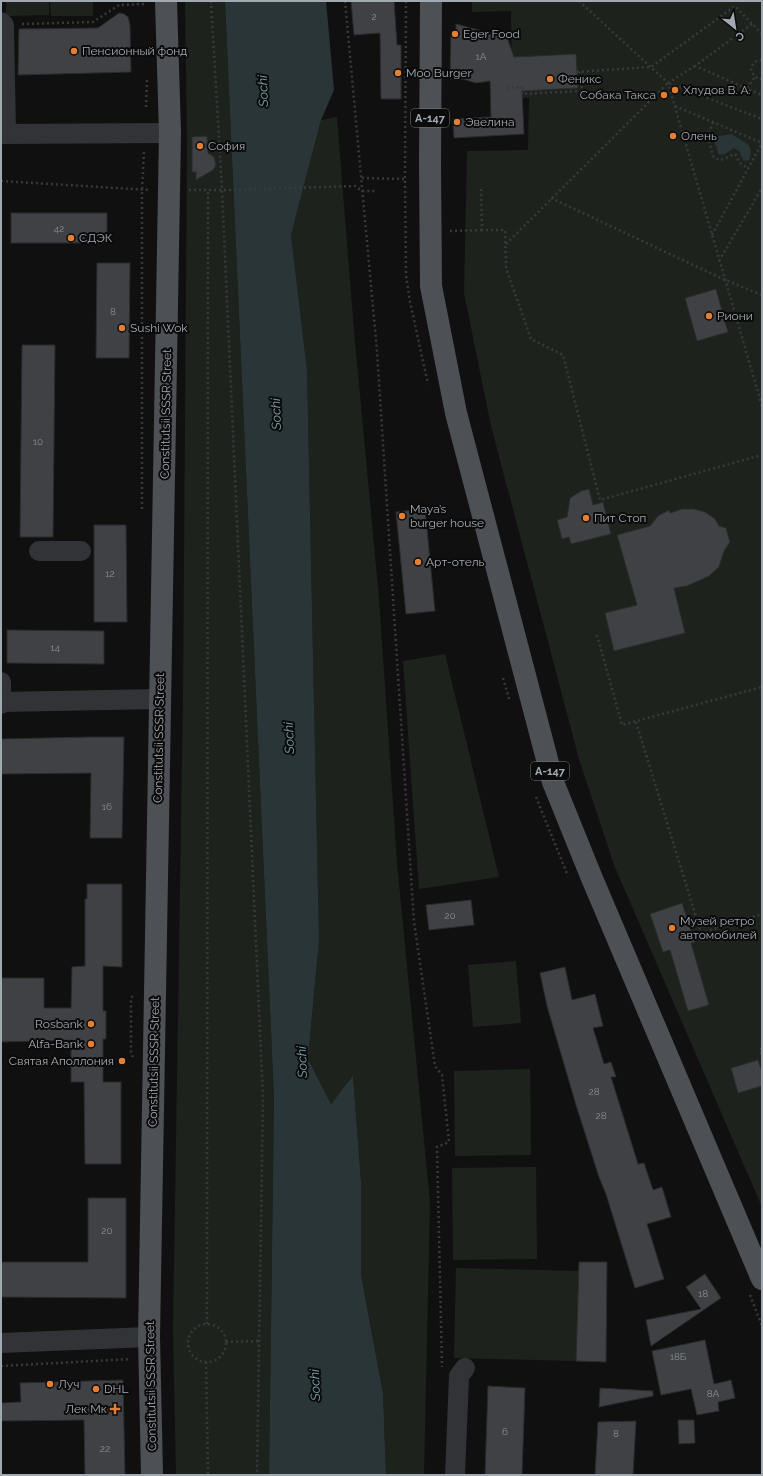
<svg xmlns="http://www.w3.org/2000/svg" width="763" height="1476" viewBox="0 0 763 1476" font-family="Raleway,sans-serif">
	<rect width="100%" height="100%" fill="#101011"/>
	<g fill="#1d231c">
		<polygon points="6,1 49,1 49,15 6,16"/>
		<polygon points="50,1 93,1 93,16 51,16"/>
		<polygon points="185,1 225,1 274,1098 269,1475 176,1475 173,1330 183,700 187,147"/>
		<polygon points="472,1 762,1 762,1207 614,865 579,759 491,426 464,293 467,151 528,150 529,98 512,98 511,11 472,12"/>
		<polygon points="337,117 354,331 379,598 397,863 430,1202 424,1475 386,1475 383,1393 361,1275 361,1182 353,1077 331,1104 308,1059 319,940 307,370 291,235 321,120"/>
		<polygon points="445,654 499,877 419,889 403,661"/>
		<polygon points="516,961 521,1023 473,1027 468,965"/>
		<polygon points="530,1069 531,1155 455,1156 454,1071"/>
		<polygon points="536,1167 537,1259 453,1260 452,1168"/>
		<polygon points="456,1268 579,1271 576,1361 454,1358"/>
	</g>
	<g fill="#2a3538">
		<polygon points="225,1 326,1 334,90 321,120 291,235 307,370 319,940 308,1059 331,1104 353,1076 361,1182 361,1275 383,1393 386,1475 269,1475 274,1098"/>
		<path d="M 732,134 C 742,143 756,142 749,160 L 744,161 L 739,151 L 734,148 C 728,151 724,157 718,154 L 717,148 L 713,138 C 715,136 727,135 732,134 Z"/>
	</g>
	<g fill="#3f4144" stroke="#2a2b2d">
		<polygon points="351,1 394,1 397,45 401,45 401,99 381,99 380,33 354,35"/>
		<polygon points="119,13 124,14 128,17 130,25 131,72 18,75 19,29 98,28"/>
		<polygon points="456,24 490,33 508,33 508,40 514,57 576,54 578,88 522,91 524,134 454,138 453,119 491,117 490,81 476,83 463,79 450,79 451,32 456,33"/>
		<polygon points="207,136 208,153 214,157 216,165 213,170 196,180 196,172 192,172 192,137"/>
		<rect x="11" y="213" width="96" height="30"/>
		<polygon points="97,263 130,263 129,358 96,358"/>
		<polygon points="716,289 728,332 697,341 685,298"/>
		<polygon points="22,345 55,345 53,537 20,537"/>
		<polygon points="589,489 593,505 603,502 611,534 571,544 569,537 562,539 557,520 567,517 570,498 581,491"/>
		<polygon points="425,509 435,611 406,614 396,512"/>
		<polygon points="682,509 694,509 705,512 715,519 719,526 726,528 730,542 724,551 719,567 709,576 687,586 674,588 685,633 614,651 605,613 637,605 617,535 650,526 658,516 669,510 670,513"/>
		<polygon points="94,525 126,525 127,622 94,622"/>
		<polygon points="7,630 104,631 104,664 7,663"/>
		<polygon points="91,737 124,737 122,838 90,838 91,773 1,774 1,739"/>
		<polygon points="87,884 122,884 122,967 103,966 103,1011 106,1011 106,1039 103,1039 103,1082 121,1082 121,1164 85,1164 84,1082 71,1082 71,1040 1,1042 1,978 44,978 44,1008 71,1008 72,967 85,966 85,899 87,899"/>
		<polygon points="471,900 474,925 429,930 426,905"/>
		<polygon points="682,903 695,942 691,943 709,1005 688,1011 670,950 663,952 650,914"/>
		<polygon points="565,967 572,1000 595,994 603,1026 593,1028 604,1064 611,1062 616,1077 611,1077 638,1164 644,1163 653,1190 662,1187 671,1217 647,1224 664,1279 635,1288 606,1194 599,1177 576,1105 547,1006 540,973"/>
		<polygon points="758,1060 762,1072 762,1086 738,1093 731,1068"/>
		<polygon points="88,1198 126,1198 126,1298 1,1297 1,1262 88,1262"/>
		<polygon points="579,1262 607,1262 606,1362 576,1361"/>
		<polygon points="705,1274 721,1298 651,1346 646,1320 701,1309 686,1287"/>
		<polygon points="705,1340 714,1384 731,1380 735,1398 718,1402 719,1411 697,1415 691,1389 661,1395 652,1351"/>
		<polygon points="123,1380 125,1475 85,1475 84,1420 1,1421 1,1403 21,1402 20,1383"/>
		<polygon points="488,1386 525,1388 522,1475 485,1475"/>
		<polygon points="600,1388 653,1391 653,1396 599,1407"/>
		<polygon points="678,1420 694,1420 695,1443 679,1444"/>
		<polygon points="636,1421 633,1475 595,1475 598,1422"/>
	</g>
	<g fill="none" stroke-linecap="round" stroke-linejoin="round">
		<g stroke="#373a3d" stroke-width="2.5" stroke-dasharray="2 3" stroke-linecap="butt">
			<polyline points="211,1 222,190 263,1098 257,1475"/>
			<polyline points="345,1 377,351 414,922 435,1066 442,1075 449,1142 437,1147 442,1367"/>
			<polyline points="406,1 405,179 406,275 410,302 428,384"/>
			<polyline points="579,1 668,83 762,406"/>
			<polyline points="22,24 93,22 119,5 146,4"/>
			<polyline points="752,24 695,66 762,95"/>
			<path d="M 762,60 C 755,60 752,64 751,70 L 755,77 L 762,79"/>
			<polyline points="577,72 651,67 735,6 762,34"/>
			<polyline points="668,83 695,66"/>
			<polyline points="507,88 522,87 522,94 582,91 580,72"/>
			<polyline points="747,88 755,77"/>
			<polyline points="675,106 762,143"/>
			<polyline points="146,107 147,79"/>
			<polyline points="713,122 708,137 713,156 717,159 721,160 735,154 740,163 748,168"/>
			<polyline points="362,178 405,179"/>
			<polyline points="1,181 150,190"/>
			<polyline points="481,189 482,230 505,230 506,268 531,339 563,355 600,500 762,455"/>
			<polyline points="189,190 230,190 355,186 362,191 377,191"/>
			<polyline points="551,198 725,280 762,295"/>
			<polyline points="450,231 482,230"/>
			<polyline points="712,235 762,143"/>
			<polyline points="506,244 668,83 762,119"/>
			<polyline points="719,261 762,188"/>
			<polyline points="142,509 142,189 144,152"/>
			<polyline points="597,635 622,725 762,687"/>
			<polyline points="503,678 510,702"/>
			<polyline points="636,722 701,933 762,914"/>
			<polyline points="536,797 568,876"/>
			<polyline points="762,1049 760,1049 762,1057"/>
			<polyline points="133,1057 131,1053 131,999 134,993"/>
			<polyline points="750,1295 762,1326"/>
			<polyline points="207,1324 208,190"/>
			<circle cx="207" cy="1343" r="19"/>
			<polyline points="226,1342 259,1341"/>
			<polyline points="206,1362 208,1475"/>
			<polyline points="1,1366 131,1359"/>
		</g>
		<g stroke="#313336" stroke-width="20">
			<polyline points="1,22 4,25 6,134"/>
			<polyline points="1,134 170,133"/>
			<polyline points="39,551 81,551"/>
			<polyline points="1,682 1,704"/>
			<polyline points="1,702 160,699"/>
			<polyline points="1,1343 149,1337"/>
			<polyline points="455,1475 459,1376 465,1368"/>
		</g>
		<g stroke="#4d5054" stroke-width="22">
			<polyline points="431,1 430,164 431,286 456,413 553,782 591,876 762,1279"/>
			<polyline points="152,1475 149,1337 170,133 166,1"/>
		</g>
	</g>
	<g fill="#e57f34" stroke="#0b0b0c" stroke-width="1.5">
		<circle cx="455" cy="34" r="4"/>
		<circle cx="74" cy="51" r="4"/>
		<circle cx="398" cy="73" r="4"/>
		<circle cx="550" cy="79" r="4"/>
		<circle cx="675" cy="90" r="4"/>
		<circle cx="664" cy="95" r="4"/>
		<circle cx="457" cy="122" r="4"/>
		<circle cx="673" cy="136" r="4"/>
		<circle cx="200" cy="146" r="4"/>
		<circle cx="71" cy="238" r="4"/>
		<circle cx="709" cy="316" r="4"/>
		<circle cx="122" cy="328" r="4"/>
		<circle cx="402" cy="516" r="4"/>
		<circle cx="586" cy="518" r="4"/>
		<circle cx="418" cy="562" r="4"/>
		<circle cx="672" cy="928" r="4"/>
		<circle cx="91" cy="1024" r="4"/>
		<circle cx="91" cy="1044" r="4"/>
		<circle cx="122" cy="1061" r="4"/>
		<circle cx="50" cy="1384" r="4"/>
		<circle cx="96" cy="1389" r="4"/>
		<path d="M113 1403h4v4h4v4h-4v4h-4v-4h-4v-4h4z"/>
	</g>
	<g text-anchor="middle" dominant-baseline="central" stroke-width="4" stroke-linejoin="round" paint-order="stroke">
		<g font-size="10" fill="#899096">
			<text x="374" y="16">2</text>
			<text x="481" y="56">1А</text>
			<text x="59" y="228">42</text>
			<text x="113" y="311">8</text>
			<text x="38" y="441">10</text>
			<text x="110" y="573">12</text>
			<text x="55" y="647">14</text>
			<text x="107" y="806">16</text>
			<text x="450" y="915">20</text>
			<text x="594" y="1091">28</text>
			<text x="601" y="1115">28</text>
			<text x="107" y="1230">20</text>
			<text x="703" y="1293">18</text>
			<text x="678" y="1356">18Б</text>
			<text x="713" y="1393">8А</text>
			<text x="505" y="1431">6</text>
			<text x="616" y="1433">8</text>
			<text x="105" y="1448">22</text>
		</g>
		<g fill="#0b0b0c" stroke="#757a80" stroke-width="1">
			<rect x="411" y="109" width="38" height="18" rx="3"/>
			<rect x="531" y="762" width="38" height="18" rx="3"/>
		</g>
		<g font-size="11" font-weight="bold" fill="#a2aab1">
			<text x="430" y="118">А-147</text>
			<text x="550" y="771">А-147</text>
		</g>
		<g font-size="12" fill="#a2aab1" stroke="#0b0b0c" text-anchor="start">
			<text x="463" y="34">Eger Food</text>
			<text x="82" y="51">Пенсионный фонд</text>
			<text x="406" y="73">Moo Burger</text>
			<text x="558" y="79">Феникс</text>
			<text x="683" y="90">Хлудов В. А.</text>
			<text x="656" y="95" text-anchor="end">Собака Такса</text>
			<text x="465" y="122">Эвелина</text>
			<text x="681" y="136">Олень</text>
			<text x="208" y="146">София</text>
			<text x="79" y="238">СДЭК</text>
			<text x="717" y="316">Риони</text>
			<text x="130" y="328">Sushi Wok</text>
			<text x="410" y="509">Maya’s<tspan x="410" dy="14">burger house</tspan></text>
			<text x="594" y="518">Пит Стоп</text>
			<text x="426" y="562">Арт-отель</text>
			<text x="680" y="921">Музей ретро<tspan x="680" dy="14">автомобилей</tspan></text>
			<text x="83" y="1024" text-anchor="end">Rosbank</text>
			<text x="83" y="1044" text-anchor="end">Alfa-Bank</text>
			<text x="114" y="1061" text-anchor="end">Святая Аполлония</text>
			<text x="58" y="1384">Луч</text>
			<text x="104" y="1389">DHL</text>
			<text x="107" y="1409" text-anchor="end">Лек Мк</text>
		</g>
		<g font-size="12" fill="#a2aab1" stroke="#0b0b0c">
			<text transform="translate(166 414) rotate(-89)">Constitutsii SSSR Street</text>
			<text transform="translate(159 738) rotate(-89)">Constitutsii SSSR Street</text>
			<text transform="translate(154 1062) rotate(-89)">Constitutsii SSSR Street</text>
			<text transform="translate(151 1386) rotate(-91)">Constitutsii SSSR Street</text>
		</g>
		<g font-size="13" font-style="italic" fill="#7aa0ab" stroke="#0b0b0c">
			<text transform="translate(263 91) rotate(-92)">Sochi</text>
			<text transform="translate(276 414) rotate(-92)">Sochi</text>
			<text transform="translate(289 738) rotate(-92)">Sochi</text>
			<text transform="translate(302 1062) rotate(-92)">Sochi</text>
			<text transform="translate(315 1385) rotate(-92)">Sochi</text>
		</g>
	</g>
	<rect width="763" height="1476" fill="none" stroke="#a2aab1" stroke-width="4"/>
	<g transform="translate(735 28) rotate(150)" stroke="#0b0b0c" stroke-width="3" paint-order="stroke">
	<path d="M0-3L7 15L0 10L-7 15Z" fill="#a2aab1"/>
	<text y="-6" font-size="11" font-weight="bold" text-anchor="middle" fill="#a2aab1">С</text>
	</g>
</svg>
